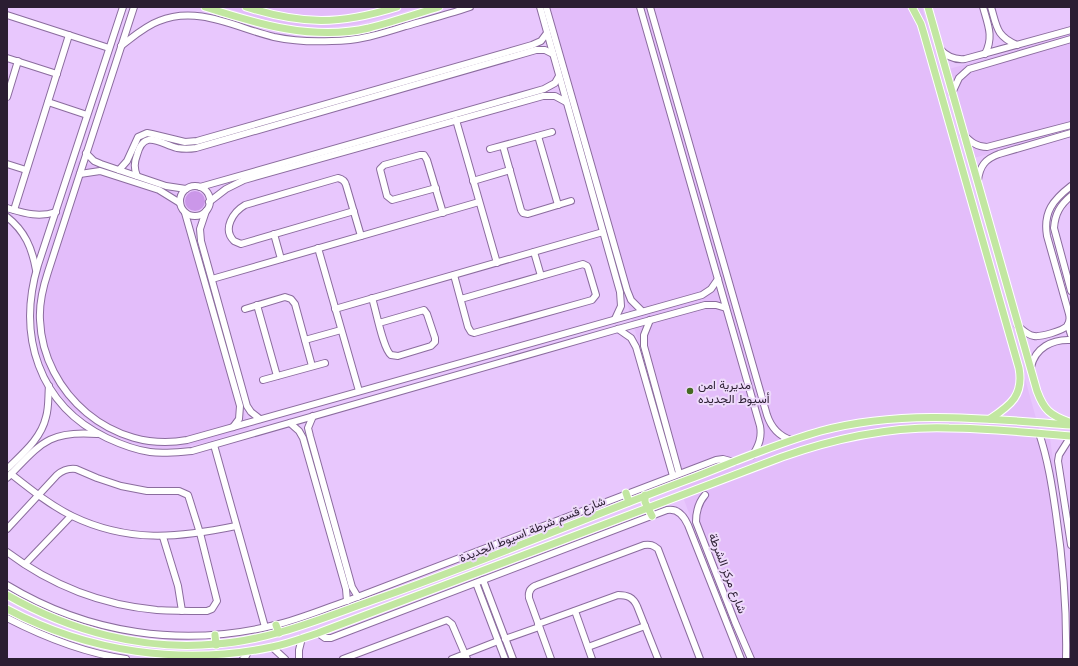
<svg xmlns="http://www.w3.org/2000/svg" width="1078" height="666" viewBox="0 0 1078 666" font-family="'Libre Baskerville',Vazirmatn,serif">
	<rect width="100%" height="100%" fill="#e8c7fd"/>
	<g fill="#e3bdfa">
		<polygon points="223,7 421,7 358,24 322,28 298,27 275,23"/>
		<polygon points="543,7 922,7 1039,429 1049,430 1065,552 1070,602 1071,659 746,659 727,616 680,489"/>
		<polygon points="1071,34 1071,130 967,160 942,71"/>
		<polygon points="78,161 172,191 191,200 189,208 190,218 249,429 207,442 184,447 161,448 145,446 130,442 115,436 94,425 72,408 57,390 44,365 40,354 36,332 35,310 39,283 42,271"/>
	</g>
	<circle fill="#cb97e9" cx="195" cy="201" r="10"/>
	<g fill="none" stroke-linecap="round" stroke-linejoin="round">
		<defs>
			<g id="minor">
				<path d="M 123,7 L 38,265 C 17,335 38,405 107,438 C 120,444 135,450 150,452 C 164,454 178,452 192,451 L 618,329 L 705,305 L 716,305 L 726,308"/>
				<path d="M 134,7 L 48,272 C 43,287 39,303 40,320 C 43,394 113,454 187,440 L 702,295 L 711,289 L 718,279"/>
				<polyline points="540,7 620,292 621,306 615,319"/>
				<polyline points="546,7 627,290 631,300 642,311"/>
				<path d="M 640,7 L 760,426 C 762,437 759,445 753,455"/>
				<path d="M 650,7 L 767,415 C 771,427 779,436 791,440"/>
				<path d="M 983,7 C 988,25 994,37 985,54"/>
				<path d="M 991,7 C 997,27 996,36 1017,45"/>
				<polyline points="7,15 109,48"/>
				<path d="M 121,46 C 133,37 145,26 159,21 C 198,5 236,28 274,37 C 293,41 313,42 332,41 C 358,41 381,34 406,26 C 427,20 449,14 470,7"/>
				<path d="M 940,49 C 947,57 955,60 965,59 L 1071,30"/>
				<polyline points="7,58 57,74"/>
				<polyline points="952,93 959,78 969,69 1071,39"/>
				<polyline points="7,97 18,61"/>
				<polyline points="48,102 87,115"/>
				<polyline points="456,120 497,263"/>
				<path d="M 964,135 C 971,142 977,147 987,147 L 1071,125"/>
				<polyline points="538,136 558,205"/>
				<polyline points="503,146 521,210 523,213 528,214 571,201"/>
				<polyline points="490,149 552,132"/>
				<polyline points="86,153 94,161 101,164 166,186 186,189"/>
				<polyline points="7,164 26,170"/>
				<polyline points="119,170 127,161 138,137 147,133 152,134 185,142 197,141 532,45 541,41 547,33"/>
				<polyline points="80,174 100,171 159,190 180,203"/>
				<path d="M 137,176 C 134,168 134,163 137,155 C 144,129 159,143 177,148 C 183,149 190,149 196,148 L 536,50 L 545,50 L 553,54"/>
				<path d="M 978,180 C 980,166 985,159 999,154 L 1071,133"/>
				<polyline points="473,181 510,170"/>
				<circle cx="195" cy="201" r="15"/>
				<polyline points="200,187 544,89 555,83 559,76"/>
				<polyline points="436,188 392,200 387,196 380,169 384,165 420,155 424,155 427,160 443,213"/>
				<path d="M 1071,196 C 1060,205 1055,214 1054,228 L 1071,291"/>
				<polyline points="209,202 226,189 244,180 543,96 555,96 566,102"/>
				<path d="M 7,208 C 24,213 38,218 56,212"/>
				<polyline points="14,210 69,35"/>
				<polyline points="206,211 200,229 201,241 247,406 251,412 260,419"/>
				<path d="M 354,211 L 241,244 L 234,241 C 222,229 233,212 245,205 L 338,178 C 342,179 345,181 346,185 L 361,236"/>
				<polyline points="185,213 240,406 239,419 233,427"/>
				<path d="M 7,217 C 25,231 32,248 36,270"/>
				<polyline points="274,234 281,259"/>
				<polyline points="318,248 359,391"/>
				<polyline points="534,252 541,276"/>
				<polyline points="454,275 468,327 471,332 474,333 592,300 596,295 588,268 587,266 583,264 461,299"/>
				<polyline points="212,279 479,202"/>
				<path d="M 372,298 C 376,310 383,349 391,355 L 398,356 L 431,346 L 435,342 L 435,338 L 427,314 L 424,310 L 379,323"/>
				<polyline points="257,305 277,376"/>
				<polyline points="245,309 285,297 291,299 295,304 312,366"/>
				<polyline points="335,309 603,232"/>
				<polyline points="650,320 644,335 644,346 679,473"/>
				<polyline points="1068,325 1071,335"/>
				<path d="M 1018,326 C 1023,330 1027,335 1034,336 C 1041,337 1062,331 1067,326 C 1070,322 1070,318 1069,314 L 1047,236 C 1043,212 1053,200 1071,186"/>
				<polyline points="618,329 631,338 636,347 673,476"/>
				<polyline points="305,340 341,330"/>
				<path d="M 1031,367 C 1035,348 1052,339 1071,340"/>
				<polyline points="263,380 325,363"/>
				<polyline points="313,416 308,428 310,436 352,587 358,597"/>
				<polyline points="290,423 299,431 303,438 346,589 347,601"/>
				<path d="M 1039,433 C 1048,460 1052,486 1056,514 C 1063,562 1067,610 1066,659"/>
				<polyline points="1071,436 1059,455 1058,461 1071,545"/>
				<polyline points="214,445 265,627"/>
				<path d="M 7,469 C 22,454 41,439 46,417 C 49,407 48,396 49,386"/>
				<path d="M 11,474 C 30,489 50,505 72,516 C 128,543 178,538 236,526"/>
				<path d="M 7,478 C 40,445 47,430 97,434"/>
				<path d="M 705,495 C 698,503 696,511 696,522 L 735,622 L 751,659"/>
				<path d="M 7,529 L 57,475 C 63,470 68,468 76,469 L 97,478 L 121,486 L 147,491 L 179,491 L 188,495 L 189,498 L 200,533 L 217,601 L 212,609 L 207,611 C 190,611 174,611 157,610 C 102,605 51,585 7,552"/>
				<polyline points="163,537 178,586 182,611"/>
				<polyline points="25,564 71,516"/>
				<polyline points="483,580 513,659"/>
				<polyline points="476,583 505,659"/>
				<path d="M 7,585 C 88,634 183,648 275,625 C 300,619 323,609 347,601 L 716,460 L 723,459 L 734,462"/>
				<polyline points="575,611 592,659"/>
				<path d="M 7,618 C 44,637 84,653 126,659"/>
				<path d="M 538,624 L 618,595 C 627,595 633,597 637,606 L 658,659"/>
				<path d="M 318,633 L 325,638 L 331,638 L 667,510 C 678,508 684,516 688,525 L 741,659"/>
				<polyline points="505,639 539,627"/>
				<polyline points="272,647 285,659"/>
				<polyline points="588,647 645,626"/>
				<polyline points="243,659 246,656 248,652"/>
				<polyline points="299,659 299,650 302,638"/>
				<polyline points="343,659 447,620 452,624 467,659"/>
				<polyline points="452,659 498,641"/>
				<path d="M 551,659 L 529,598 C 528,591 531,587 537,585 L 644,545 C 650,544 653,545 658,549 L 700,659"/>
			</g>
			<g id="major">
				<path d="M 205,7 C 258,24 313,41 369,28 C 392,22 416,14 439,7"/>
				<path d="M 246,7 C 303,25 339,25 397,7"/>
				<path d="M 912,7 L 921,24 L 924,34 L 1019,368 C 1024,395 1011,405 990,419"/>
				<path d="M 928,7 L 1037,391 C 1044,410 1050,415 1069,422"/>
				<polyline points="626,493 629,502"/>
				<polyline points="645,495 645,502 652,516"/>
				<path d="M 7,595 C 70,631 143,651 216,644 C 271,640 320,619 371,601 C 481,563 587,517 695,477 C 736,461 778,443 821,431 C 903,409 988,419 1071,425"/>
				<path d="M 7,609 C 88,652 182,666 272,647 C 288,644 303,638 318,633 L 782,457 C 836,438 892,426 949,428 C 990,428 1030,433 1071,436"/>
				<polyline points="276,625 279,633"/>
				<polyline points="215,635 216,645"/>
			</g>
		</defs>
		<use href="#minor" stroke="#8b6c9e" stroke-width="8"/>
		<use href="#major" stroke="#fff" stroke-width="9"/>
		<use href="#minor" stroke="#fff" stroke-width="6"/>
		<use href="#major" stroke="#c2e7a1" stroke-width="7"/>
	</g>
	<circle fill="#456922" stroke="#eedafb" stroke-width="1.5" cx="690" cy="391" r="4"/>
	<g text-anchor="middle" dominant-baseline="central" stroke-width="4" stroke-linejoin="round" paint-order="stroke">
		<g font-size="12" fill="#2b1e32" stroke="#eedafb" text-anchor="start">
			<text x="698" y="384">مديرية امن<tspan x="698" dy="14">أسيوط الجديده</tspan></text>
		</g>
		<g font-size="12" fill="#2b1e32" stroke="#eedafb">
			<text transform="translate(532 529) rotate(-22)">شارع قسم شرطة اسيوط الجديدة</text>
			<text transform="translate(728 573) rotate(69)">شارع مركز الشرطة</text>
		</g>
	</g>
	<rect width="1078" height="666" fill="none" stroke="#2b1e32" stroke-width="16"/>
</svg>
